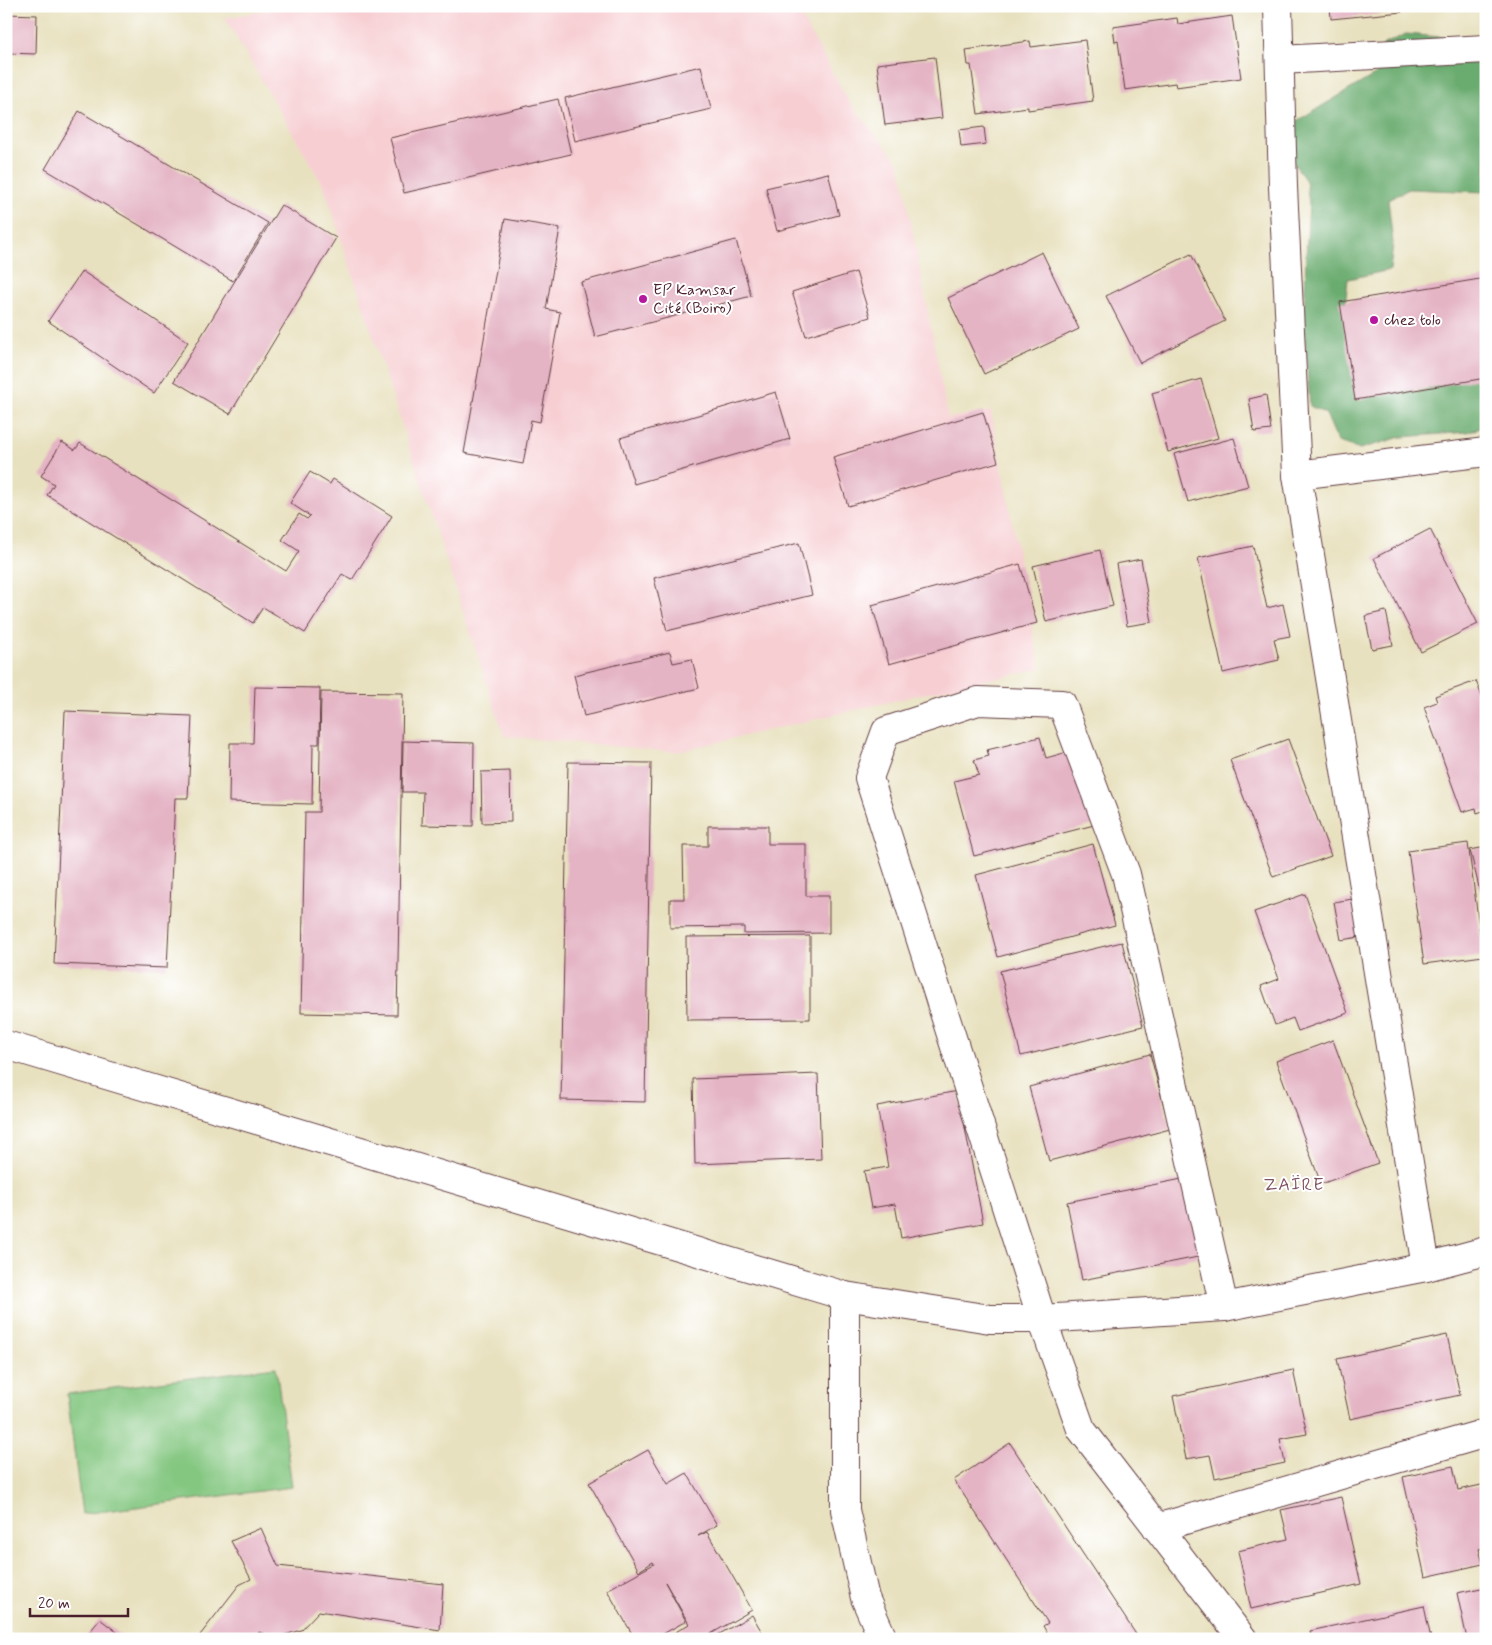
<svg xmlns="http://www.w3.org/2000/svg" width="1492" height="1645" viewBox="0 0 1492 1645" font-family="Mynerve,sans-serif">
	<rect width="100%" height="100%" fill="#fff"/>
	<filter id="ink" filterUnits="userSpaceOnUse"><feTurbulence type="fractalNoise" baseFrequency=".02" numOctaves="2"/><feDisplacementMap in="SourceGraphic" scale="10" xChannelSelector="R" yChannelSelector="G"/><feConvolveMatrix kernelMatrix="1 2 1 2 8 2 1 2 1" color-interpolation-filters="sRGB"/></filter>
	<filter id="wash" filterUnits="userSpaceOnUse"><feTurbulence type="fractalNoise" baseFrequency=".0096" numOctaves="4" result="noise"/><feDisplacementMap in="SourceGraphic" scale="20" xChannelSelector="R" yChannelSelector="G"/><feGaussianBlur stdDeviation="1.12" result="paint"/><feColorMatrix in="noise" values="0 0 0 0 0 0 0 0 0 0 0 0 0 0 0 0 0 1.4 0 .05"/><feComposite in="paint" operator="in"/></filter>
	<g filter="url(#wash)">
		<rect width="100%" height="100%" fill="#e8e1bf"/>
		<polygon fill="#f7cfd3" points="291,6 793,6 802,18 850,103 900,164 948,418 991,411 1040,669 953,687 675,752 504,736 324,187 225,18"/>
		<polygon fill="#84c781" stroke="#677356" points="276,1367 292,1487 82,1514 67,1394"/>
		<polygon fill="#6bac6f" stroke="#5a664d" points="1406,34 1451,38 1486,38 1486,192 1409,189 1388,200 1393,243 1390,270 1348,279 1345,305 1380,376 1416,392 1480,376 1486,376 1486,426 1468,432 1401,437 1360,449 1338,442 1326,414 1310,406 1304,328 1306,258 1309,203 1306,181 1291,159 1293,123 1383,70 1383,45"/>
		<g id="blocks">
			<g fill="#e4b3c4">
				<polygon points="1330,6 1401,6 1402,12 1331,19"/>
				<polygon points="6,14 37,15 36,54 6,53"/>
				<polygon points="1232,16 1241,78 1176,87 1175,83 1125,90 1118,41 1115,42 1113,27 1177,18 1178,24"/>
				<polygon points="1085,40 1093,101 1028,110 1028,107 978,114 971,65 968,65 966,50 1030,41 1031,47"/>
				<polygon points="935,57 942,118 885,125 877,64"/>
				<polygon points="701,66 711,109 575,141 565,98"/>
				<polygon points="558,99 571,154 404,193 390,138"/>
				<polygon points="79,111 268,223 233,281 45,169"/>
				<polygon points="984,127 986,144 961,147 959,130"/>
				<polygon points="828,173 839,215 777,231 766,188"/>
				<polygon points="281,205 336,238 230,414 174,381"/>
				<polygon points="505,219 560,228 546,309 560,312 540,422 531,420 523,464 464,453"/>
				<polygon points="736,240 751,296 595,337 581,282"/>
				<polygon points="1042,252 1079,329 984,374 948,298"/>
				<polygon points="1191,254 1225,321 1140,363 1106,296"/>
				<polygon points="82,271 188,342 154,393 48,321"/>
				<polygon points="856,272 870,317 806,336 792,292"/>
				<polygon points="1486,278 1486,378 1355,400 1340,302"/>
				<polygon points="1201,379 1218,438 1168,452 1152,393"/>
				<polygon points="776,392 790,439 634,484 620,438"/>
				<polygon points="1266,395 1271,430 1254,432 1249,399"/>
				<polygon points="983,412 998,462 848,506 833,457"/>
				<polygon points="1234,438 1248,486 1188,502 1174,454"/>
				<polygon points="62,442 75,450 80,443 286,571 299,551 282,540 299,514 307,519 310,516 290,503 310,472 330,484 333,479 392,516 352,580 342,574 305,633 263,607 253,623 47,495 54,484 41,476"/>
				<polygon points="1430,529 1478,624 1421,652 1374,558"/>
				<polygon points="799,543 812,595 667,631 654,578"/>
				<polygon points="1253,546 1267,608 1283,604 1290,636 1274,639 1279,660 1223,673 1198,558"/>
				<polygon points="1100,550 1113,606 1046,622 1033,566"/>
				<polygon points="1141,559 1152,622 1127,626 1116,564"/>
				<polygon points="1020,564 1037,623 889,664 872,605"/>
				<polygon points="1386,611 1393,645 1372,649 1365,616"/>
				<polygon points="670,652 673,663 692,659 699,688 584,716 574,675"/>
				<polygon points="1476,681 1486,707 1486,810 1477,813 1476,808 1462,812 1424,707 1437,702 1435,696"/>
				<polygon points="255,687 320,688 319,744 313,744 312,804 229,802 230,743 253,743"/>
				<polygon points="321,692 403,693 397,1015 301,1013 305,812 319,812"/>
				<polygon points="65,711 192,716 188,798 175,798 167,968 54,964"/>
				<polygon points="1040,737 1046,758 1075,750 1094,825 974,856 954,781 979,775 974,760 989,756 987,750"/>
				<polygon points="1288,739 1331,856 1273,877 1230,760"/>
				<polygon points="403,741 474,743 473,826 422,825 423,792 402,792"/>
				<polygon points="568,762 651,763 645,1102 561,1100"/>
				<polygon points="510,771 511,822 482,823 481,772"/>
				<polygon points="708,826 768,826 768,844 806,844 806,896 829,896 829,933 744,934 744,927 670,928 670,899 684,899 683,846 708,846"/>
				<polygon points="1468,843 1483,956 1424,964 1408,851"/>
				<polygon points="1093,844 1115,925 998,957 976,875"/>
				<polygon points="1486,847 1486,907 1484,908 1470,850"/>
				<polygon points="1305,894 1348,1013 1298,1031 1293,1018 1275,1025 1261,986 1279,979 1254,912"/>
				<polygon points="1353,899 1360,937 1341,940 1334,902"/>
				<polygon points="810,936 810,1019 687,1020 686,937"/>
				<polygon points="1122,942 1143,1026 1021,1056 1000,971"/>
				<polygon points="1333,1040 1378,1163 1321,1184 1276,1061"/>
				<polygon points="1150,1054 1170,1129 1049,1161 1029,1087"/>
				<polygon points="818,1074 821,1159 695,1164 693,1079"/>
				<polygon points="958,1091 983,1223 901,1238 895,1204 871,1208 864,1171 888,1167 877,1106"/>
				<polygon points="1187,1178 1203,1256 1082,1280 1067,1202"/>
				<polygon points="1447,1335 1460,1395 1350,1419 1337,1359"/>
				<polygon points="1293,1370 1307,1434 1280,1439 1285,1463 1215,1478 1210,1455 1186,1459 1173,1396"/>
				<polygon points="1010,1443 1139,1639 1051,1639 1043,1626 1048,1623 954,1480"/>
				<polygon points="648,1450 668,1484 687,1473 717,1525 698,1536 707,1532 752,1610 702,1639 664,1639 689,1624 665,1582 686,1621 654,1639 635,1639 607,1590 654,1564 653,1562 639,1571 589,1483"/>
				<polygon points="1453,1466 1458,1490 1486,1484 1486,1547 1479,1549 1483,1564 1425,1577 1403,1477"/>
				<polygon points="1341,1497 1361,1584 1251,1609 1238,1551 1288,1539 1281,1510"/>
				<polygon points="261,1528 278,1566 443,1584 440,1630 319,1611 301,1630 275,1638 259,1632 253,1639 197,1639 239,1585 251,1579 231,1541"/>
				<polygon points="1486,1587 1486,1639 1467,1639 1457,1593"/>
				<polygon points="1424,1606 1431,1639 1312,1639 1310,1631"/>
				<polygon points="752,1615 766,1639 711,1639"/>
				<polygon points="100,1619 126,1639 84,1639"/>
			</g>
		</g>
	</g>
	<g filter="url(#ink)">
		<use href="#blocks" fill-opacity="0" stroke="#623c41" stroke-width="1"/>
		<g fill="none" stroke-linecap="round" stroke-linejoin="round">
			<defs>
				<g id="street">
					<polyline points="1278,6 1283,187 1297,475 1426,1267"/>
					<polyline points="1280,60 1486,49"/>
					<polyline points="1297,475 1486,452"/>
					<polyline points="6,1045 845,1296 990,1319 1042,1319 1224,1307 1426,1267 1486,1251"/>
					<polyline points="845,1296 845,1510 865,1598 883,1639"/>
					<polyline points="1224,1307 1126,874 1062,704 978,701 886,731 869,778 1042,1319 1081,1429 1243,1639"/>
					<polyline points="1157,1528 1486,1433"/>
				</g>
			</defs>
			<use href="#street" stroke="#623c41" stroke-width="30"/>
			<use href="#street" stroke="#fff" stroke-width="28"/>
		</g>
	</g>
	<g fill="#b5179e" stroke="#fff" stroke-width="2">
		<circle cx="643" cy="299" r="5"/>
		<circle cx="1374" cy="320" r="5"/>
	</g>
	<g text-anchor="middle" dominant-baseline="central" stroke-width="4" stroke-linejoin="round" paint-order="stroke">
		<g font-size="16" fill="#4a1f2b" stroke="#fff" text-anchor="start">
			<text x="653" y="290">EP Kamsar<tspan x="653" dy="18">Cité (Boiro)</tspan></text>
			<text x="1384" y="320">chez tolo</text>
		</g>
		<g font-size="18" letter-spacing="1" fill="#805361" stroke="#fff">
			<text x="1294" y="1185">ZAÏRE</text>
		</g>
	</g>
	<rect width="1492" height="1645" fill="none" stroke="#fff" stroke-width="25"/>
	<path d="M30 1608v8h98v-8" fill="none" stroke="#4a1f2b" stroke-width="2.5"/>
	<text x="38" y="1608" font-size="15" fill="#4a1f2b" stroke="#ffffff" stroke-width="4" paint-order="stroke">20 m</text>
</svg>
